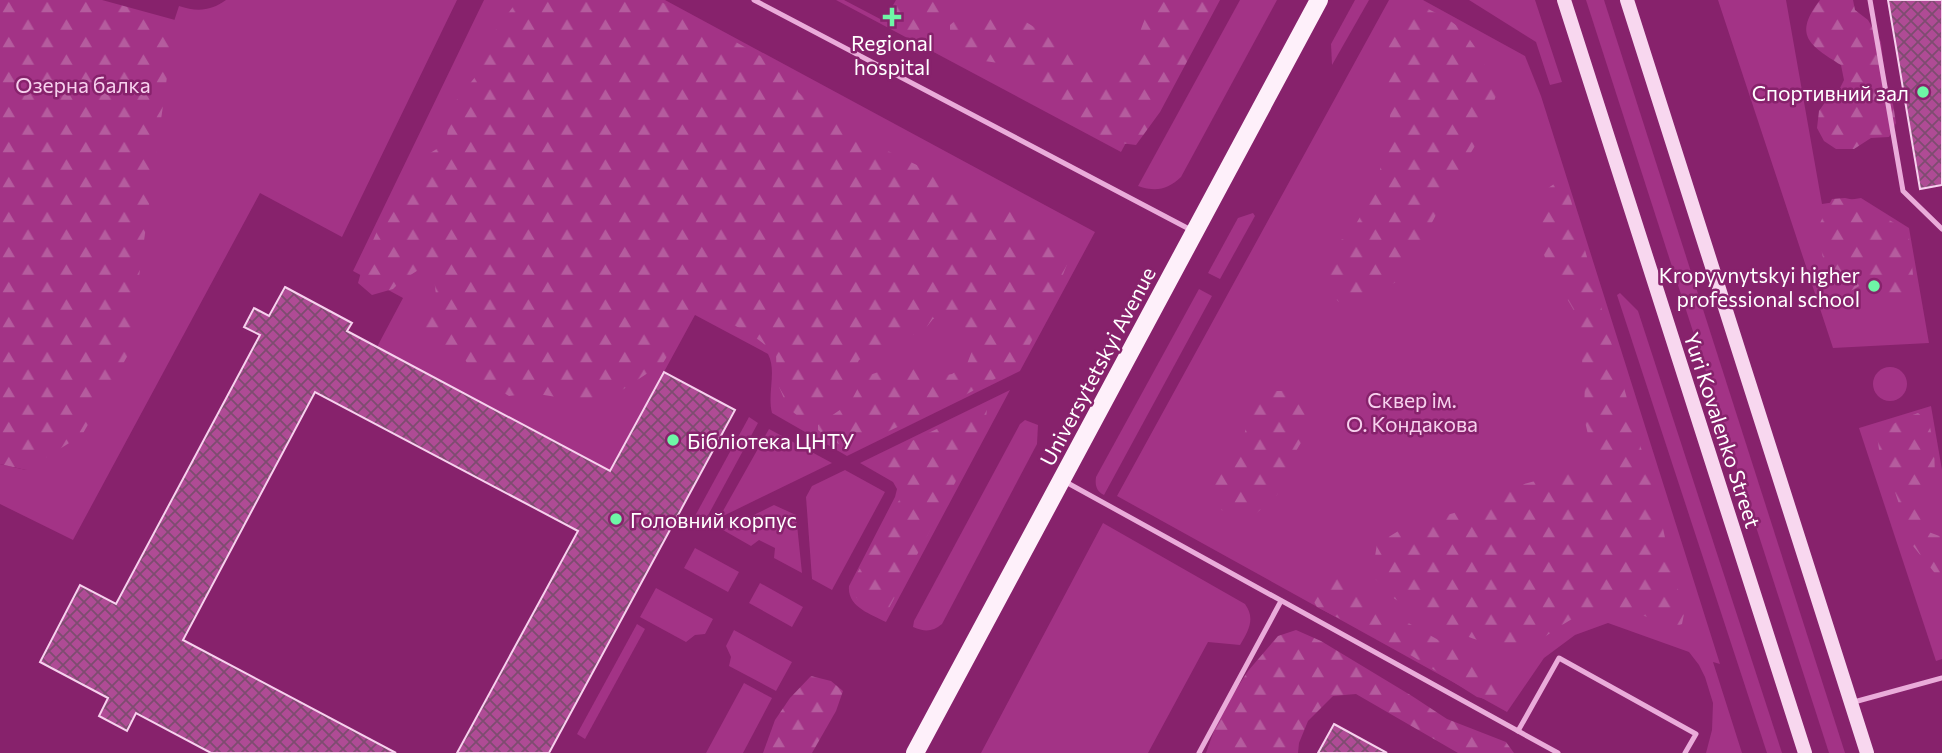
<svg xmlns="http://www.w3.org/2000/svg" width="1942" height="753" viewBox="0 0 1942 753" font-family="Commissioner,sans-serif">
	<defs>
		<pattern id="forest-firs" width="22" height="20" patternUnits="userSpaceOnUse" patternTransform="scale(1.75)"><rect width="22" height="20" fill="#a33386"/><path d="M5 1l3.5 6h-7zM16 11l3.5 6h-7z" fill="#b55c9e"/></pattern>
		<pattern id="building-cross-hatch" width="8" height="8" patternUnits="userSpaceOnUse" patternTransform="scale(1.75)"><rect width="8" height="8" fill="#af4b95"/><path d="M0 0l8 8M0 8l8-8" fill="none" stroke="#7e4c70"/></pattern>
	</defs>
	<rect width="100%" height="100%" fill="#87226c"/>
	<g fill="#a33386">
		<path d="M 226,0 L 457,0 L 342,237 L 260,193 L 73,540 L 0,504 L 0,464 L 26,470 L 179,6 C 197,12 211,11 226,0 Z"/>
		<path d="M 484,0 L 665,0 L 1095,232 L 1020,371 L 847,456 L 772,413 C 767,394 777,371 768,354 L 695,315 L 610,471 L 377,347 L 403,298 L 353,271 Z"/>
		<polygon points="836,0 844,0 884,21 896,0 1203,0 1121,152"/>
		<path d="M 1240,0 L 1277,0 L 1181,177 C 1167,190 1156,192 1138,186 Z"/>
		<polygon points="1355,0 1369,0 1332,65 1331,44"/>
		<polygon points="1389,0 1423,0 1525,56 1541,96 1720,664 1713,662 1742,753 1706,753 1712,730 1713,703 1705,677 1699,665 1689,652 1608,623 1575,635 1544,658 1507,712 1117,496"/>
		<polygon points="1469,0 1535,0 1562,82 1550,85 1536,42"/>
		<polygon points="1586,0 1604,0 1845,753 1829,753"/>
		<polygon points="1718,0 1786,0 1822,204 1861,198 1909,228 1929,343 1833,348"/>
		<polygon points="1253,213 1255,216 1220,279 1208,273 1238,218"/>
		<path d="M 1199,289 L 1212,296 L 1104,495 C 1096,491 1095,485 1096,477 Z"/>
		<polygon points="1620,293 1638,311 1782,753 1767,753 1617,295"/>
		<circle cx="1890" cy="384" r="17"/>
		<path d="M 1010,390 L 886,622 C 871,614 847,607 849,586 L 895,497 L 897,489 L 893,482 L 860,463 Z"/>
		<polygon points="1931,406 1942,470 1942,659 1936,661 1859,428"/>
		<polygon points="749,417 758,423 705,521 695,516"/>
		<path d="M 1025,420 L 1038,425 L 1037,444 L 942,624 C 932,632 925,632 913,627 L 914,621 L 1020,424 Z"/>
		<polygon points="769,429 832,463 719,518"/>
		<polygon points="845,470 885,492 832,590 812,579 806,497 812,486"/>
		<polygon points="774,505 796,515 802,573 774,558 775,548 759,540 751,546 723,530"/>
		<path d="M 1103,523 L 1245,604 C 1256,619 1248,631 1240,645 L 1208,642 L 1148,753 L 981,753 Z"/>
		<polygon points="695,548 739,572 728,592 684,568"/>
		<polygon points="760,583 803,607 792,627 749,603"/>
		<polygon points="656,588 713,619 705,634 695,635 686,642 640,617"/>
		<polygon points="637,624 645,629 585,739 577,734"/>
		<polygon points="734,630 792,662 776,691 729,666 731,657 726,646"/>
		<polygon points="744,683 772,698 743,753 706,753"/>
	</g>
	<g fill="url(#forest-firs)">
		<polygon points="0,0 102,0 175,20 128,355 82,435 26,470 0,464"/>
		<path d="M 518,0 L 655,0 L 674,7 L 787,71 L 796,79 L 798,92 L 807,100 L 864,128 L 867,141 L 921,167 L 943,174 L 960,184 L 978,205 L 1015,209 L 1044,225 L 1072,252 L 1052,302 L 1028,348 L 1013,369 L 967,394 L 851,449 L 832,441 L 818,430 L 818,425 L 850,403 L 864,377 L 907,362 L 936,377 L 952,374 L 967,364 L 975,343 C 963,321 958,317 933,319 L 925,329 L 859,360 L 840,399 L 811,421 L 804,421 L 788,408 L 777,382 L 776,354 C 753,333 720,314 689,312 L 679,337 L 663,363 L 610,398 L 593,403 L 532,393 L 509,396 L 477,377 L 463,357 L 423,346 L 413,326 L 436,295 L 434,278 L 420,269 L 401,281 L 393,289 L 372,295 L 358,283 L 365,258 L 393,196 L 416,182 L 424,157 L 446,143 L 451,107 L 476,76 L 495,31 Z"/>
		<polygon points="899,0 951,0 941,23 931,38 917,38 896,26 893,10"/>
		<path d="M 1152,0 L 1220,0 L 1160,112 L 1136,145 L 1112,142 L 1093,133 L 1083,122 L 1066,109 L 1045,100 L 1006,64 L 977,60 L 956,49 L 950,39 L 950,25 L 964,13 L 977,13 L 1026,22 L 1047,35 L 1052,42 C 1075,48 1078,50 1093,68 L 1111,70 L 1135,58 L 1141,29 Z"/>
		<path d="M 1820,0 L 1853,0 L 1855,10 L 1868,20 L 1881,42 L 1885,79 L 1893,104 L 1896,123 L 1889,137 L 1871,138 L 1854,149 L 1836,149 L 1824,141 L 1817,128 L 1819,111 L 1828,98 L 1838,92 L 1844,80 L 1841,65 C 1809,45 1793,35 1820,0 Z"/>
		<path d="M 1424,7 C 1432,11 1441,15 1449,20 C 1474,36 1486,66 1497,93 L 1482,134 L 1453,183 L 1403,277 L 1381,292 L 1357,300 L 1339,302 L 1323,287 L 1323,263 L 1333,244 L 1349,236 L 1371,198 L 1386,151 L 1392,99 L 1383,70 L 1385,37 L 1402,12 Z"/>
		<path d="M 1554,184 L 1568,190 L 1660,515 L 1674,578 L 1685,609 L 1682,624 L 1673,628 C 1653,618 1621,606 1599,609 C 1574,612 1544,639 1523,652 C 1478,643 1434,626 1395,599 C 1387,593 1379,583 1372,575 L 1377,544 L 1405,527 L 1454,513 L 1517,486 L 1565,473 L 1596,470 L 1584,417 L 1585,378 L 1573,309 L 1548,266 L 1534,226 L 1541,193 Z"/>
		<polygon points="1845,198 1859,201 1899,226 1909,238 1914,284 1912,293 1899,294 1892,307 1881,306 1877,296 1877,288 1866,282 1844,295 1830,280 1822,254 1820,223 1832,199"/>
		<polygon points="1262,391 1288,391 1309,408 1305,436 1290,461 1277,495 1250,519 1234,517 1209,503 1209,479 1221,461 1242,442 1251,411"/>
		<path d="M 981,408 L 987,409 L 985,426 L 889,608 L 880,613 C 866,608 859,604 852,590 L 856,575 L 901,497 L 902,486 C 894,475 880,473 873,461 L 882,455 Z"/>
		<polygon points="1918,413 1929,422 1934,447 1935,475 1922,499 1926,531 1942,537 1942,582 1913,546 1893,486 1880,456 1877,436 1899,420"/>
		<polygon points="1329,574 1355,588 1380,607 1465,655 1499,677 1504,696 1497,702 1477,697 1412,656 1317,607 1308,592 1313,580"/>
		<polygon points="1296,630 1321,641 1412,696 1447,719 1506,742 1514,753 1458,753 1356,694 1333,696 1308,721 1299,743 1298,753 1206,753 1220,714 1248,671 1278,636"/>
		<polygon points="811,676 831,681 843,691 836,711 812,753 763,753 775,720 790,698"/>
	</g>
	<g fill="url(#building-cross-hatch)" stroke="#f7d1ee" stroke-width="2">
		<polygon points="1888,0 1942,0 1942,185 1920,189"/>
		<polygon points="285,287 352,323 347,331 610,471 664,372 735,410 549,753 457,753 578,531 315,392 183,640 396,753 211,753 136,713 127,731 99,716 108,698 40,662 80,585 116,604 260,335 244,327 254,308 269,316"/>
		<polygon points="1334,724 1387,753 1318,753"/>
	</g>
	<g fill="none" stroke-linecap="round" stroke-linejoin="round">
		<g stroke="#eaacda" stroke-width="5">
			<polyline points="754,0 1191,230"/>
			<polyline points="1870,0 1903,191 1942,229"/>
			<polyline points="1064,481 1558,753"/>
			<polyline points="1854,702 1942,678"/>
			<polyline points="1518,731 1559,658 1696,734 1685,753"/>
			<polyline points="1199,753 1281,601"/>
		</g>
		<g stroke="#f8d7ef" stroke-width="14">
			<polyline points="1564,0 1805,753"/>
			<polyline points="1627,0 1867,753"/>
		</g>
		<polyline stroke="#fef0fa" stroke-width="18" points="915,753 1319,0"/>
	</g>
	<g fill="#6ef6a6" stroke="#87226c" stroke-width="2.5">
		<path d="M888.5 6.5h7v7h7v7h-7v7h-7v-7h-7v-7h7z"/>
		<circle cx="1923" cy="92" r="7"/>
		<circle cx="1874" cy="286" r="7"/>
		<circle cx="673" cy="440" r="7"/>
		<circle cx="616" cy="519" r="7"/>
	</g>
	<g text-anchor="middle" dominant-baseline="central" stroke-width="5" stroke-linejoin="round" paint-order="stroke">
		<g font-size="21" fill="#fff" stroke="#87226c" text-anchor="end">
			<text x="892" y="42" text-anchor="middle">Regional<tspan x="892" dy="24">hospital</tspan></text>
			<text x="1909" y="92">Спортивний зал</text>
			<text x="1860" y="274">Kropyvnytskyi higher<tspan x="1860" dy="24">professional school</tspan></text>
			<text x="687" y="440" text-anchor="start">Бібліотека ЦНТУ</text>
			<text x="630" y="519" text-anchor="start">Головний корпус</text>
		</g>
		<g font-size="21" fill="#f7d1ee" stroke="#87226c">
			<text x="83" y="84">Озерна балка</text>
			<text x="1412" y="399">Сквер ім.<tspan x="1412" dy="24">О. Кондакова</tspan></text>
		</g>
		<g font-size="21" fill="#fff" stroke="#87226c">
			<text transform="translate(1097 366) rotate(-62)">Universytetskyi Avenue</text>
			<text transform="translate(1723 430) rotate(72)">Yuri Kovalenko Street</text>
		</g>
	</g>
</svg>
